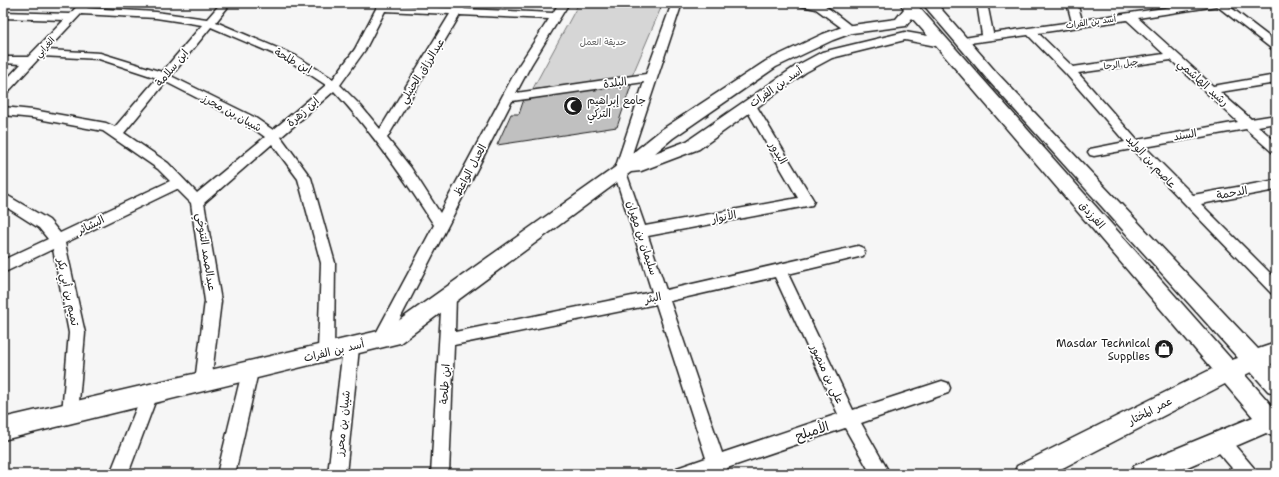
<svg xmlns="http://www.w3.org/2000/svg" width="1279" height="477" viewBox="0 0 1279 477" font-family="'Shantell Sans','Playpen Sans Arabic',sans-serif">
	<rect width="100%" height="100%" fill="#f6f6f6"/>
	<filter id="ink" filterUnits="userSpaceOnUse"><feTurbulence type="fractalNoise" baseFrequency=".025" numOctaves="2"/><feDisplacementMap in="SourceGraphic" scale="8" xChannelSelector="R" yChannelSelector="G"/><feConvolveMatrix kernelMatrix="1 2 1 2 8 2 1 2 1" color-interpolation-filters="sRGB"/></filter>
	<g filter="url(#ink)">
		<polygon fill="#d6d6d6" stroke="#797979" points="579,3 663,3 632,76 531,92"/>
		<polygon fill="#c0c0c0" stroke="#1c1c1c" points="632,83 617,127 497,145 511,114 519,114 524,99"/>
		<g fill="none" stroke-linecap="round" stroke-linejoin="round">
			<defs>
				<g id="street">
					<path d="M 80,3 L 88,3 L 89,5 L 87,8 L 156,12 L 207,19 L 221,3 L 231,3 L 216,22 L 296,56 L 333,79 L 355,49 L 379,3 L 389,3 L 388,5 L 454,8 L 457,3 L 465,3 L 466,5 L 464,9 L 553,13 L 559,3 L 569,3 L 531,65 L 516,93 L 646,74 L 672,3 L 682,3 L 626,172 L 645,226 L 798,198 L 744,105 L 750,101 L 754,102 L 814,201 L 812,205 L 807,206 L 648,236 L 666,290 L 858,246 L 863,248 L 865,252 L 863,256 L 788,274 L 853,410 L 942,381 L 948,383 L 950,388 L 948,393 L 861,423 L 890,474 L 871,474 L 845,428 L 727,468 L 729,474 L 674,474 L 677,468 L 706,458 L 656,304 L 454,345 L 449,474 L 431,474 L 442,295 L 444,291 L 449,289 L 454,291 L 456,295 L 455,332 L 652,292 L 614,172 L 644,82 L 512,101 L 387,344 L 381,346 L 375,344 L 373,339 L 434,225 C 404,178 372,132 334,91 L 281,137 L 311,178 L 335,263 L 334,352 L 332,357 L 326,359 L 320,357 L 318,352 L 321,263 L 298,179 L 272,144 L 204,203 L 221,301 L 211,382 L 209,387 L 203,389 L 197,387 L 195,382 L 205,301 L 191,203 L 177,189 L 65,243 L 85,333 L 78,413 L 76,419 L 70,421 L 64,419 L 62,413 L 69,333 L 53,249 L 3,273 L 3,260 L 48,239 L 39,228 L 3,205 L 3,193 L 49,220 L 60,233 L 170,181 L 158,169 L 103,131 L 33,118 L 3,115 L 3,107 L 33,110 L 106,123 L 115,127 L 157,78 L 99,59 L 41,56 L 7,93 L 3,94 L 3,83 L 21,64 L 3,63 L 3,57 L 28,57 L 64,20 L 3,18 L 3,12 L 70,14 ZM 385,11 L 450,14 L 380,129 L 361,106 L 340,85 L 365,50 ZM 81,14 L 156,18 L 202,25 L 162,72 L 100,53 L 47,50 ZM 460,15 L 549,19 L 519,65 L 440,213 L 411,168 L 387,138 ZM 211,27 L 288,60 L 326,85 L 273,130 L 254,117 L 171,76 ZM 166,82 L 246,123 L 265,137 L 197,193 L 168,163 L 124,133 ZM 775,277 L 838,414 L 722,453 L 670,301 Z"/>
					<polygon points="796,3 823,4 855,29 854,31 846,31 816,9 797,5"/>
					<path d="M 977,3 L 987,3 L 993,33 L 1072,22 L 1067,3 L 1077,3 L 1082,20 L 1199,3 L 1225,3 L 1276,42 L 1276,50 L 1272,49 L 1217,6 L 1138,18 L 1213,86 L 1276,75 L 1276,83 L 1220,92 L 1251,119 L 1276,115 L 1276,123 L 1258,126 L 1276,142 L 1276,153 L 1272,152 L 1246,129 L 1145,147 L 1193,195 L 1276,180 L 1276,190 L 1201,204 L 1276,279 L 1276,295 L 1271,293 L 1132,149 L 1094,156 L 1090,155 L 1088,152 L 1090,149 L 1125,142 L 1066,74 L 1028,35 L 962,44 L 958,43 L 957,41 L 958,39 L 982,35 ZM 1127,20 L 1164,54 L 1073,67 L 1038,33 ZM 1171,60 L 1238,122 L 1137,140 L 1078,73 Z"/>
					<polygon points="351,341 357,343 359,348 346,474 328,474 343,348 345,343"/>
					<polygon points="250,365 256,367 258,372 235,474 217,474 242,372 244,367"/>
					<polygon points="150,386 156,389 158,394 128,474 110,474 144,389"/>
					<polygon points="1220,433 1226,435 1254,468 1257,474 1237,474 1214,447 1211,441 1214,435"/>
				</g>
				<path id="secondary" d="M 900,3 L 915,3 L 917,5 L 1232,360 L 1238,358 L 987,79 L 922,3 L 936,3 L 997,73 L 1258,349 L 1276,343 L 1276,362 L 1271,364 L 1276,369 L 1276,394 L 1268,391 L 1251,372 L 1245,375 L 1274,408 L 1276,407 L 1276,438 L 1266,433 L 1171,474 L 1131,474 L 1134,466 L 1253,417 L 1225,384 L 1051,474 L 1014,474 L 1017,466 L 1212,369 L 936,46 L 905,40 L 832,58 L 806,72 L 699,149 L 641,171 L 631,172 L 400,343 L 3,440 L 3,418 L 387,329 L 614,168 L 661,130 L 766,61 L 823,34 L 845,26 L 896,19 L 904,9 ZM 912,18 L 928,36 L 905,32 L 822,52 L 796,66 L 687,141 L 655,153 L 673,138 L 776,67 L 833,40 L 852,33 L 906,26 Z"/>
			</defs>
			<use href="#street" stroke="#1c1c1c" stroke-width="3"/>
			<use href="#secondary" stroke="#1c1c1c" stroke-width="3"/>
			<use href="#street" fill="#fff" fill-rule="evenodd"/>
			<use href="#secondary" fill="#fff" fill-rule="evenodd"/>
		</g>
	</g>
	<defs>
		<symbol id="mosque-disc" viewBox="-11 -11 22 22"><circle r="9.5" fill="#1c1c1c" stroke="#fff"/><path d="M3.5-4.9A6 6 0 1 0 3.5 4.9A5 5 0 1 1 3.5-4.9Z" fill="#fff"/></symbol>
		<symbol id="shop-disc" viewBox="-11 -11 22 22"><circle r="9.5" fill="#1c1c1c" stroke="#fff"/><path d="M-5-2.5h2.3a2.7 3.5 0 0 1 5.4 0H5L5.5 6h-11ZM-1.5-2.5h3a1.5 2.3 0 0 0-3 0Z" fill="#fff"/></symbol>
	</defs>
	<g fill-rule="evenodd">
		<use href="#mosque-disc" x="562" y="95" width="22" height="22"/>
		<use href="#shop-disc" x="1153" y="338" width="22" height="22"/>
	</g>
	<g text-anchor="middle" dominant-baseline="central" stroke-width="3.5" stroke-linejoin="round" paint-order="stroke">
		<g font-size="9" fill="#1c1c1c" stroke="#fff">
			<text transform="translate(1091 22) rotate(-8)">أسد بن الفرات</text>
			<text transform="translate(45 47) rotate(-47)">الغرابي</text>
			<text transform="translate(1121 64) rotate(-8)">جبل الرحا</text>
		</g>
		<g font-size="9" fill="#5d5d5d" stroke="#fff">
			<text x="603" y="42">حديقة العمل</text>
		</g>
		<g font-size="11" fill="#1c1c1c" stroke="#fff">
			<text transform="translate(293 61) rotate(29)">ابن طلحة</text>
			<text transform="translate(172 68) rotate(-50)">ابن سلامة</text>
			<text transform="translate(422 71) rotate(-58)">عبدالرزاق الحنبلي</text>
			<text transform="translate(615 83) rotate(-8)">البلدة</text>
			<text transform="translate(1203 83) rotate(42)">رشيد الهاشمي</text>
			<text transform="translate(776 87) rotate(-35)">أسد بن الفرات</text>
			<text transform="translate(303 112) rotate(-41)">ابن زهرة</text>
			<text transform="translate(232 113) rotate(29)">شيبان بن محرز</text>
			<text transform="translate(1185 135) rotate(-10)">السند</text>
			<text transform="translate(778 153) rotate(59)">البدور</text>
			<text transform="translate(1151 162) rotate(47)">عاصم بن الوليد</text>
			<text transform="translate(470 170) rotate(-62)">العدل الواعظ</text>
			<text transform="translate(1232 193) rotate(-10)">الدحمة</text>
			<text transform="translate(1092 215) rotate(49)">الفرزدق</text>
			<text transform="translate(724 217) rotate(-11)">الأنوار</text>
			<text transform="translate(91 225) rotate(-26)">البشائر</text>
			<text transform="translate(642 238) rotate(72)">سليمان بن مهران</text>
			<text transform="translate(206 252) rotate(81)">عبدالصمد التنوخي</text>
			<text transform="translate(68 292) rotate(78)">تميم بن أبي بكر</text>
			<text transform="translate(653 298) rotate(-12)">البئر</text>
			<text transform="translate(334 351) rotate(-14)">أسد بن الفرات</text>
			<text transform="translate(827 374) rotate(65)">علي بن منصور</text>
			<text transform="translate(445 384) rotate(-87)">ابن طلحة</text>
			<text transform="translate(1150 411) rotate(-27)">عمر المختار</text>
			<text transform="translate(343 423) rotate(-84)">شيبان بن محرز</text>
		</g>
		<g font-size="11" fill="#1c1c1c" stroke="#fff" text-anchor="start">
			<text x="587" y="100">جامع إبراهيم<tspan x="587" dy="13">التركي</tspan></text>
			<text x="1150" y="343" text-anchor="end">Masdar Technical<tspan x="1150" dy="13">Supplies</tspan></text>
		</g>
		<g font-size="13" fill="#1c1c1c" stroke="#fff">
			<text transform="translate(812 431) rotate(-18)">الأميلح</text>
		</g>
	</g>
	<rect width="1279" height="477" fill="none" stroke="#fff" stroke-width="16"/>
	<rect x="8" y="8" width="1263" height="461" fill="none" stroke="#1c1c1c" stroke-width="1.5" filter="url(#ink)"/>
</svg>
